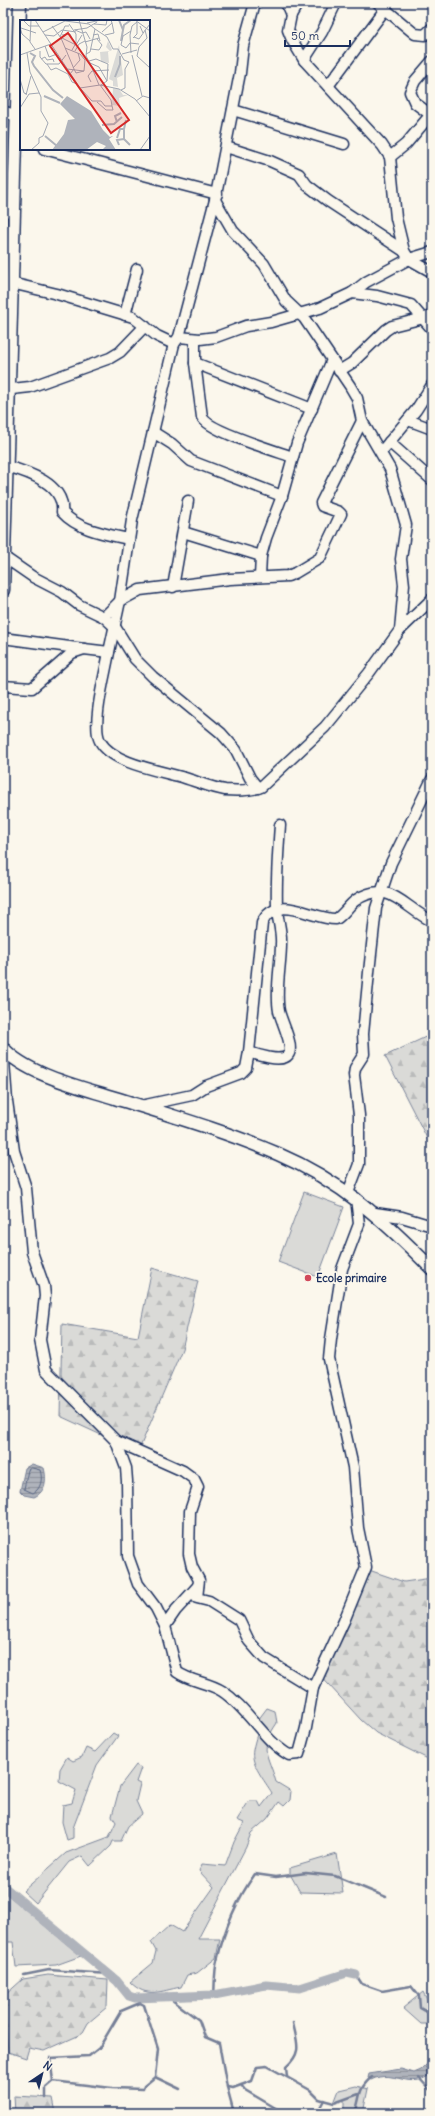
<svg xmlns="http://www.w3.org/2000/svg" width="435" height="2116" viewBox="0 0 435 2116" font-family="Delius,sans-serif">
	<defs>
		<pattern id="forest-firs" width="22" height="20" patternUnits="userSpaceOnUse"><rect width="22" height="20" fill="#dadad7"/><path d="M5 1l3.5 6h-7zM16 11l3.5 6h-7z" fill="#babbbb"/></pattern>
		<pattern id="water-rules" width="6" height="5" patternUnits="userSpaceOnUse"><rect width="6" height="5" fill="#afb3bb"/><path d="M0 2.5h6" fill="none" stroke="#8e929b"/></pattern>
	</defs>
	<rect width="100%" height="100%" fill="#fbf7ec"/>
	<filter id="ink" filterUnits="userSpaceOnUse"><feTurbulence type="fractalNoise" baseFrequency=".025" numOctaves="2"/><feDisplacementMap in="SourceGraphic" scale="8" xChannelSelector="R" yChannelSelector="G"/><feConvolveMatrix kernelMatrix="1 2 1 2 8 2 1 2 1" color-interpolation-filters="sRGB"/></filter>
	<g filter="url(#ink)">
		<g fill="#dadad7" stroke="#7a849a">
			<polygon points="304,1192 344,1207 318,1277 278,1262"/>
			<path d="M 267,1708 L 275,1711 L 277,1723 C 258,1751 268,1753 276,1782 L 291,1791 L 290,1800 L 284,1806 L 279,1802 L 267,1819 L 251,1833 L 246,1847 L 198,1939 L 220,1939 L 216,1958 L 197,1973 L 187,1975 L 181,1987 C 160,1991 147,1999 130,1982 L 153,1963 L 156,1951 L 151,1942 L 170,1925 L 182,1932 L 214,1887 L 199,1871 L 202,1864 L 225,1866 L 234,1842 L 244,1823 L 237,1820 L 249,1801 L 258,1801 L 261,1807 L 272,1793 C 265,1781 250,1764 253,1750 C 255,1738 259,1733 258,1720 Z"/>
			<polygon points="113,1733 118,1736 97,1765 73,1828 73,1838 67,1840 62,1822 63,1805 72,1803 76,1790 59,1781 60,1769 67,1757 73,1761 82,1757 86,1748 95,1752"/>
			<polygon points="136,1765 141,1768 136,1782 140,1784 136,1801 142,1814 128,1826 121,1841 113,1841 111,1846 90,1866 82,1856 69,1862 36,1903 23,1891 66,1853 109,1837 116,1822 112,1816 120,1786"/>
			<polygon points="337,1854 343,1893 300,1892 290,1874 290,1868"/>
			<polygon points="3,1891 81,1956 56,1965 16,1967 13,1942 3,1942"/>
			<polygon points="423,1992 432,2009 432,2027 428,2024 421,2024 403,2008"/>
			<polygon points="356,2086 368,2089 363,2113 344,2113 344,2100 334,2103 339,2090"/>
		</g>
		<g fill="url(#forest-firs)" stroke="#7a849a">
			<polygon points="432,1034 432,1148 385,1056"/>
			<polygon points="152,1268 198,1281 182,1349 138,1452 60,1416 62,1324 138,1337"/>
			<polygon points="363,1568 404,1582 432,1578 432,1761 376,1733 361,1720 318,1673"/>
			<polygon points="48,1975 108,1980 107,2007 88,2023 82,2034 44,2051 29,2048 26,2058 8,2052 4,1996 23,1979"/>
			<polygon points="14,2096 53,2098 56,2113 15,2113"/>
		</g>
		<g fill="url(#water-rules)" stroke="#747e96">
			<path d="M 32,1464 L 44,1468 C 47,1479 46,1492 34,1497 L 24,1495 L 20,1491 L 25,1468 Z"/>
			<path d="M 432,2059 L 432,2073 C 410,2092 394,2068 371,2080 L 368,2078 L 369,2074 L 401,2069 L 414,2073 L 421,2070 Z"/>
		</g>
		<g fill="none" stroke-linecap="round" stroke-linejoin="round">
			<path stroke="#566483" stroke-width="1" d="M 32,1468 L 40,1470 C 43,1479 41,1489 33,1493 L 24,1489 L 28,1470 Z"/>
			<g stroke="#747e96" stroke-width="2.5">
				<polyline points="24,1975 49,1970 109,1974"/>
				<polyline points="356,1975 362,1984 382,1991 411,1986 419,1996 420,2008 432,2015"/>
				<path d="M 214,1995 C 215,1985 214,1972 217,1961 C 224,1931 237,1899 255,1874 L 276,1877 L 306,1873 L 335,1876 L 386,1897"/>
				<polyline points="168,1997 199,2020 205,2037 219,2043 227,2087 233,2088 252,2081 257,2067 267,2066 310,2090 319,2099 334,2103 359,2094"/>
				<polyline points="142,1998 140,2003 121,2011 99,2048 89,2056 50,2058 53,2081 112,2088 143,2089 144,2086 155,2077 180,2089"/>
				<polyline points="140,2003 144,2005 158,2049 155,2077"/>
				<path d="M 287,2077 L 286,2067 C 303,2052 297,2043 293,2023"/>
				<polyline points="419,2078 432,2092"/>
				<polyline points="241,2085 245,2090 284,2113"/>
				<polyline points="227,2087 234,2113"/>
				<polyline points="46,2098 46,2087 53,2081"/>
				<polyline points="317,2113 324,2100"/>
				<path d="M 355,2113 C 361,2097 357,2089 372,2077"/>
			</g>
			<polyline stroke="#afb3bb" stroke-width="9" points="3,1886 117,1981 129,1996 135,1998 214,1995 266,1985 300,1988 347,1973 356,1975"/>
			<defs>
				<g id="minor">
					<polyline points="286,3 291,15 288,30 292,40 304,60 382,145 390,157 396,218 404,251 409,259 432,272"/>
					<polyline points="378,3 415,34 425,35 432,28"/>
					<polyline points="291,15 298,3"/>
					<polyline points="304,60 322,32 336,3"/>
					<polyline points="328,86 386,8"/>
					<polyline points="233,110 344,144"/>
					<polyline points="3,111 16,116"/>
					<polyline points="431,115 415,103 410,92 415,81 432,61"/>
					<polyline points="226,147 270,161 299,174 307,185 328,201 404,251"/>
					<polyline points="44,149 217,194"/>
					<polyline points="390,157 406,144 432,113"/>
					<polyline points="3,211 13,212"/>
					<polyline points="11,283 57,294 133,317 157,336 174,344"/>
					<polyline points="352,293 377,296 411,305 432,329"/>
					<polyline points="125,315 137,269"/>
					<polyline points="179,337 200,339 216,337 246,326 271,322 320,308 352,293 366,282 409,259 432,252"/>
					<polyline points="195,339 195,363 312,409"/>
					<path d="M 195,363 L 202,417 C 208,431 276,451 293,457"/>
					<polyline points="339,371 352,363 386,330 392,326 432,316"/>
					<polyline points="3,390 30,387 110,358 120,352 145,326"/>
					<polyline points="408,420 432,429"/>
					<polyline points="153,432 172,444 191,461 282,496"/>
					<polyline points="389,442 432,480"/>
					<polyline points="381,452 416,410 432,385"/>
					<path d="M 6,466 C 28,472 65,484 62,512 C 78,530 106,534 128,539"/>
					<polyline points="183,532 261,556"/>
					<polyline points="4,557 33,577 62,592 79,605 104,617 115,627 135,659 153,677 221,733 236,750 250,778 258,788"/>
					<polyline points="260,577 261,556 266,538 282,496 297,443 332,360"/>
					<polyline points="173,587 188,501"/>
					<polyline points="104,617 120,601 140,590 230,579 288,576 295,573 320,558 341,514 339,512 322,506 321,503 362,421"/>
					<polyline points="400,630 432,599"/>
					<polyline points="3,638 84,649"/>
					<path d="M 109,652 C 106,671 91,725 100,741 C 112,764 162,771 185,778 C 198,782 212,788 225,790 C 238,791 250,791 261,787 L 325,727 L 369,673 L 400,630 L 404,585 L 401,559 L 406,525 L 390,469 L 362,421 L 357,398 L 350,386 L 304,318 L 286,301 L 264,264 L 233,231 L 215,200"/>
					<polyline points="3,686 32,688 72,653 84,649 109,652 120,601 132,520 174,344 179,337 215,200 240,73 243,46 255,3"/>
					<polyline points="3,1048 7,1101 14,1151 26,1188 32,1252 44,1286 45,1296 40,1340 46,1370 116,1441 183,1471 194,1479 198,1487 190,1511 189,1554 192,1567 199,1580 197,1598 209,1601 239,1620 249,1641 264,1658 313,1688 344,1621 366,1567 358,1528 353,1467 329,1359 331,1339 342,1269 359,1224 356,1198"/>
					<path d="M 249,1052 L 262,923 C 276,892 314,920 336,919 C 343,915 349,905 356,900 C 389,878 404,908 432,921"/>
					<path d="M 141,1106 L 192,1095 L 206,1086 L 241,1073 L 246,1068 L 249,1052 C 257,1055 282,1063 288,1055 C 295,1047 281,1021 279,1011 C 275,990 281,965 281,944 C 282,931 277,919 277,907 C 276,879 278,852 280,825"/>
					<polyline points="348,1193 359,1164 359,1115 354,1075 355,1068 364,1054 363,1034 369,972 376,908 391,863 432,779"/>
					<polyline points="375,1213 402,1217 432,1226"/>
					<path d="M 116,1441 L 126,1468 L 127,1481 L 128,1556 L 138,1584 L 156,1608 L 165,1626 L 177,1672 C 191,1682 208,1682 222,1691 C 248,1708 262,1739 289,1755 L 299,1754 L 306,1728 L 313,1688"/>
					<polyline points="165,1626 176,1610 198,1586"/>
				</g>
				<g id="tertiary">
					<polyline points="3,590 20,3"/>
					<path d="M 3,1048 C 27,1075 81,1087 115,1098 C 169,1115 225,1131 278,1154 C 341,1181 384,1220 432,1269"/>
				</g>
			</defs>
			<use href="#minor" stroke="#1b2f5e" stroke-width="13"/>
			<use href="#tertiary" stroke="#1b2f5e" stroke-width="15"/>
			<use href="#minor" stroke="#fbf7ec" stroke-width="10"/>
			<use href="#tertiary" stroke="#fbf7ec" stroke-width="12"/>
		</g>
	</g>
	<circle fill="#d1495b" stroke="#fbf7ec" stroke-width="1.5" cx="308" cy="1278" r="4"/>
	<g text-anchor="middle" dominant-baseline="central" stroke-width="3.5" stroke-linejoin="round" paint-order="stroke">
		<g font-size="11" font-weight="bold" fill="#1b2f5e" stroke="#fbf7ec" text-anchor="start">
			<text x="316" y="1278">Ecole primaire</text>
		</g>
	</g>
	<g transform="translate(20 20)">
		<rect width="130" height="130" fill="#fbf7ec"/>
		<path d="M 88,21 L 92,30 L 88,32 L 89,43 L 81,42 L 80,32 L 90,31 L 86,27 ZM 99,25 L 103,55 L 97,58 L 98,67 L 93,66 L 93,61 L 89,59 ZM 93,68 L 99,69 L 103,75 L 108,75 L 99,78 L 100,86 L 92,85 Z" fill="#dadad7"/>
		<path d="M 47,76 L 71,91 L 83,110 L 90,117 L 92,116 L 93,116 L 89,119 L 96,130 L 82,130 L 86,126 L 77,122 L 66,130 L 32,130 L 44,114 L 48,100 L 55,99 L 40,84 Z" fill="#afb3bb"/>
		<path fill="none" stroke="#afb3bb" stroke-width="2" d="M 99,0 L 103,10 L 101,21M 103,10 L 104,5 L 111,0M 10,33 L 15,36 L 12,42 L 14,46 L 33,70 L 43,78M 95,57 L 100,44 L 100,36M 24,76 L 40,83M 97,102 L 95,96 L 101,93M 82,105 L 94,104 L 102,97M 104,110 L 104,119 L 110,125M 25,116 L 37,126M 97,118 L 100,109 L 104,109 L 106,100M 99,125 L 97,120 L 104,119"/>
		<path fill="none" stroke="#a1a7b3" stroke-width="1" d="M 11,0 L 10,22 L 15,29M 15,0 L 60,68 L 80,65 L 99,69 L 115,79 L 130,97M 59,0 L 67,27 L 66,36 L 70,43 L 79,47 L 87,61 L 81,65M 115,0 L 130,11M 4,1 L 9,6 L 19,6M 67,3 L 81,0M 49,4 L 56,14 L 56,23 L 52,30M 74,4 L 86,5 L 87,0M 32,6 L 41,18 L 54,49 L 50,54M 49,6 L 45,6 L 40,17 L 56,25 L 62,15M 120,6 L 123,13 L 130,4M 0,7 L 2,14 L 10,21M 1,8 L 16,13M 75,9 L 87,17 L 93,29 L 98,29 L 104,40 L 109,42 L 105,49 L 105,68 L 101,70M 54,10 L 67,8 L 77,2M 55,10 L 62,13 L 66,12 L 70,19M 125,10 L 127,18 L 119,27 L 117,36 L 130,48M 111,11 L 103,16 L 101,25 L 106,28 L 110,23 L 119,24M 23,12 L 45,1 L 69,4 L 75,9 L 70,32 L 66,34M 82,12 L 92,3 L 91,0M 25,15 L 34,16 L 42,10 L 56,12M 42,15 L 50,14 L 52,18M 73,15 L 78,14 L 80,21M 85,15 L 94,13 L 92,3M 114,17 L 119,19 L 124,12M 113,18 L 117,14 L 117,2M 65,22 L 79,18M 25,26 L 29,37 L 37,34M 45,28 L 60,34 L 65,40 L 64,51 L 56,53 L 54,49M 71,29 L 79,30 L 82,25 L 77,19M 20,31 L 20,37 L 26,44 L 39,44 L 46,35M 55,31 L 59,24 L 65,21M 7,33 L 10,52 L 21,77 L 21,91 L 28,103 L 23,116 L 19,118 L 19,123 L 11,130M 111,33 L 110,15 L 112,6 L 117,2M 102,34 L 117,30M 0,35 L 31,24M 112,35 L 122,76M 21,39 L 25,37 L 27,40 L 33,39 L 34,42M 69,41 L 76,39 L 88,44 L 87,61M 70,43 L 79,65M 27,44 L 31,50 L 36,48 L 48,54 L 52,62 L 57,64M 53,48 L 60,40 L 58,33M 47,49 L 64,51M 0,59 L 4,73 L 7,74M 71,62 L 68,56 L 72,51 L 89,50M 61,69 L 72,81 L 81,81 L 85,86 L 92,86 L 91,80 L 80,65M 6,75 L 11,56M 116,81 L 123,76 L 130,78M 77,82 L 86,90 L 93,90 L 92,86M 0,88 L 9,74 L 19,73M 120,130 L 130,116"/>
		<path fill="#d62828" fill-opacity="0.15" stroke="#d62828" stroke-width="2" d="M 48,13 L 109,100 L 91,113 L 30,26 Z"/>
		<rect width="130" height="130" fill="none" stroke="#1b2f5e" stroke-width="2"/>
	</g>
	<rect width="435" height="2116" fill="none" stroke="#fbf7ec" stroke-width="16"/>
	<rect x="8" y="8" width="419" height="2100" fill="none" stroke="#1b2f5e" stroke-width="1.5" filter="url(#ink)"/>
	<g transform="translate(42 2074) rotate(35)" stroke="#fbf7ec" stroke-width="3" paint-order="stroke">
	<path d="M0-3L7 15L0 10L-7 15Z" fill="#1b2f5e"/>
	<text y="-6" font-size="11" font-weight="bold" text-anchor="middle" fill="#1b2f5e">N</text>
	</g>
	<path d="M285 40v6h65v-6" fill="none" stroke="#1b2f5e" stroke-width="2"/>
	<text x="291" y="40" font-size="12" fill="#1b2f5e" stroke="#fbf7ec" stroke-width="3" paint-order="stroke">50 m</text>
</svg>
